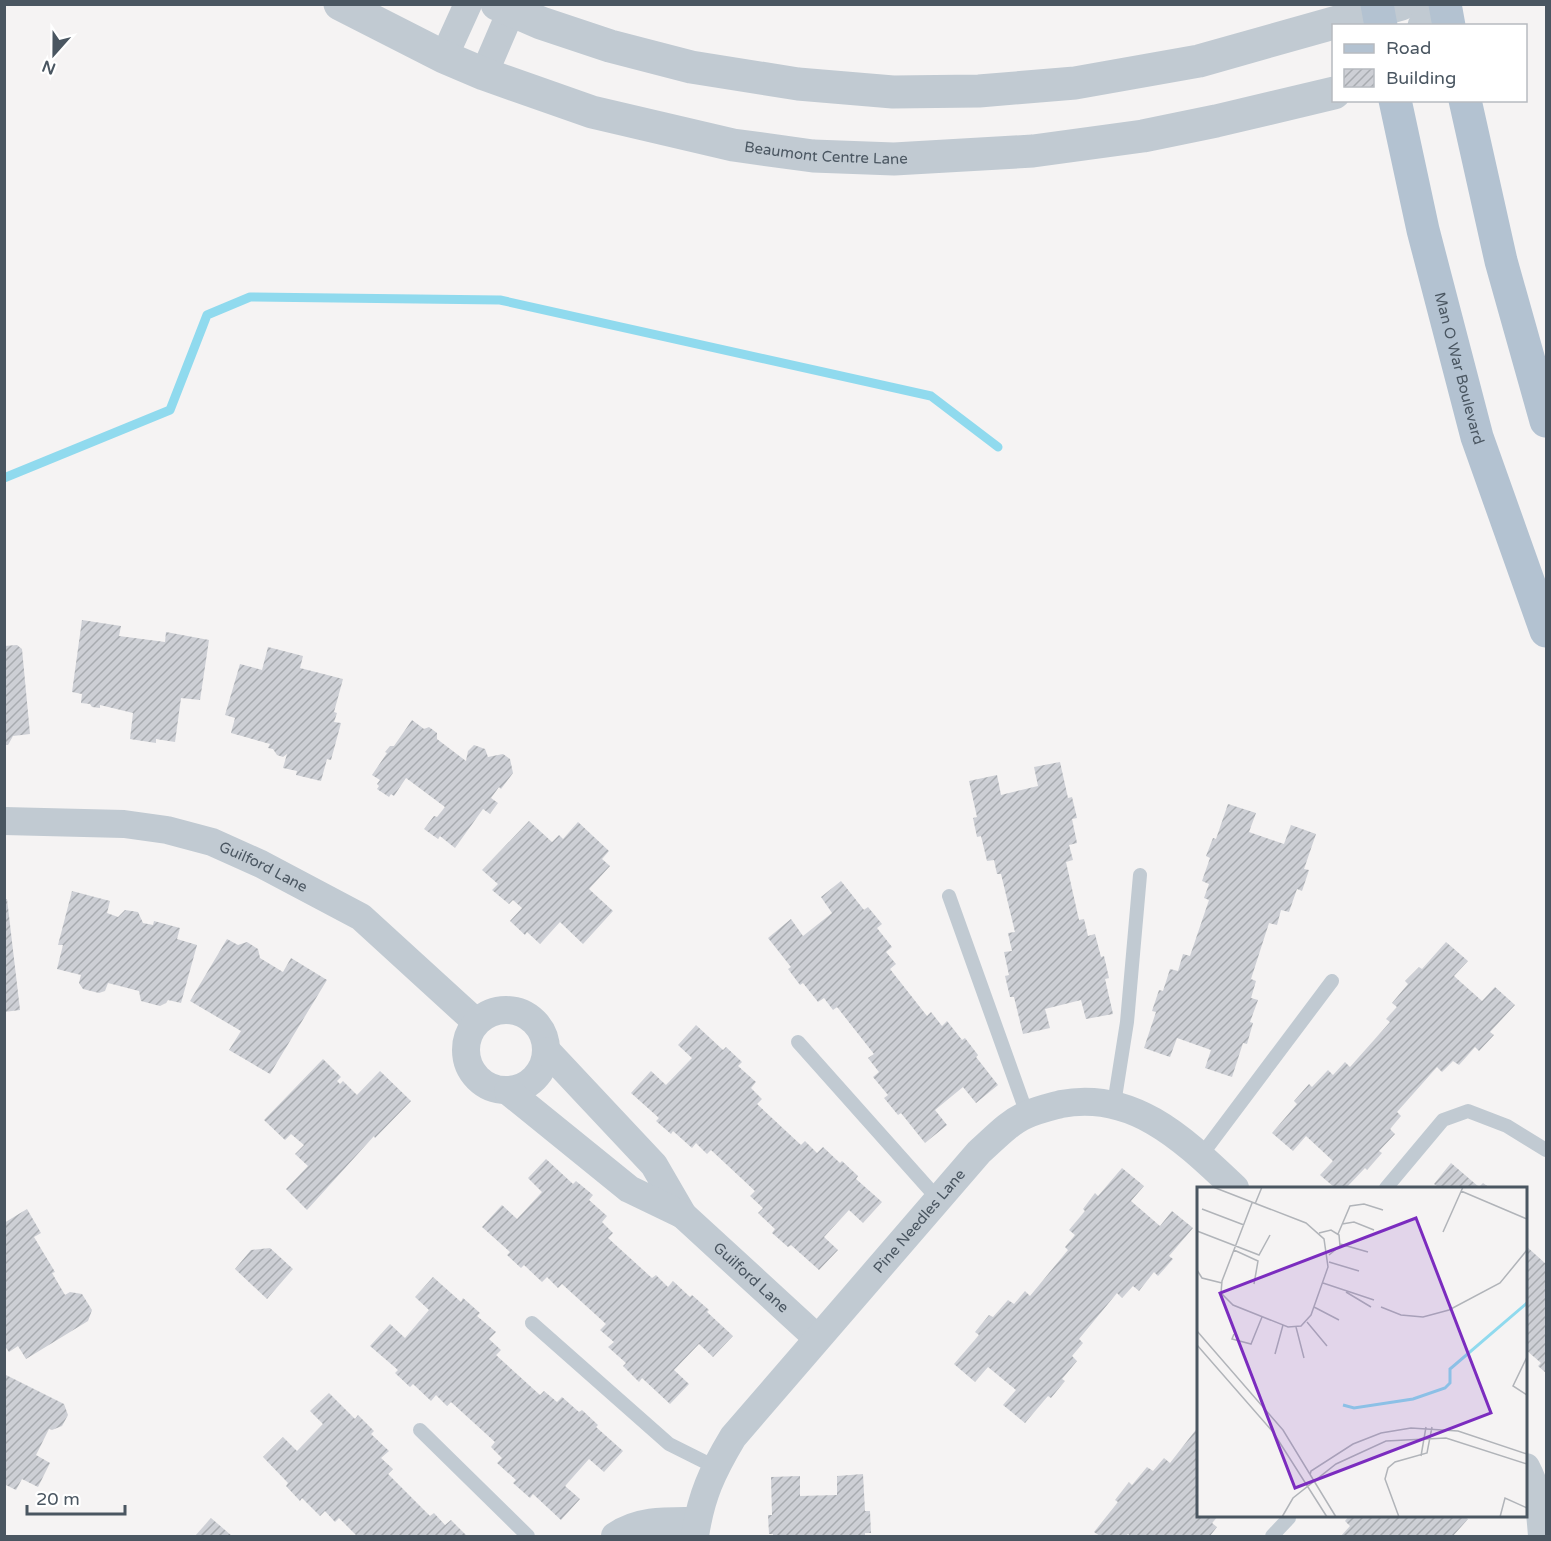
<svg xmlns="http://www.w3.org/2000/svg" width="1551" height="1541" viewBox="0 0 1551 1541" font-family="'Varela Round',sans-serif">
	<defs>
		<pattern id="building-hatch" width="6" height="6" patternUnits="userSpaceOnUse" patternTransform="scale(1.5)"><rect width="6" height="6" fill="#cdcfd5"/><path d="M-1 1l2-2M0 6l6-6M5 7l2-2" fill="none" stroke="#a8abb0"/></pattern>
	</defs>
	<rect width="100%" height="100%" fill="#f5f3f3"/>
	<g fill="none" stroke-linecap="round" stroke-linejoin="round">
		<polyline stroke="#90daee" stroke-width="9" points="4,478 170,410 207,315 250,297 500,300 931,396 998,447"/>
	</g>
	<g fill="url(#building-hatch)">
		<polygon points="82,620 121,626 119,636 165,642 166,632 209,640 200,700 181,698 175,742 156,739 156,743 130,739 133,713 100,705 100,708 92,707 90,704 81,703 82,694 72,692"/>
		<polygon points="17,645 22,649 30,734 13,736 8,745 4,745 4,646"/>
		<polygon points="268,647 303,656 300,668 343,679 334,712 337,713 334,722 341,723 331,760 327,759 321,781 296,775 297,771 283,768 287,754 283,757 277,755 273,749 268,748 270,744 231,733 235,718 225,715 240,664 262,670"/>
		<polygon points="412,720 424,729 429,727 437,733 437,739 466,761 468,751 474,745 485,749 488,757 503,754 510,759 513,773 501,789 499,787 491,798 498,803 490,814 483,809 455,848 440,836 438,839 424,829 434,816 437,817 445,807 406,778 394,796 391,794 389,797 377,789 379,786 377,784 380,780 372,775 387,753 385,752 390,746 394,746"/>
		<polygon points="1060,762 1068,798 1072,797 1077,818 1072,819 1077,843 1069,845 1073,860 1066,862 1079,920 1084,919 1088,936 1095,934 1101,957 1104,956 1109,978 1105,979 1113,1014 1086,1019 1081,1000 1045,1009 1050,1028 1023,1034 1014,997 1010,997 1005,976 1009,975 1004,952 1012,951 1008,933 1015,932 1001,874 997,874 994,860 987,861 981,836 977,837 973,818 977,817 969,781 997,775 1001,795 1038,786 1034,767"/>
		<polygon points="1228,804 1256,813 1249,832 1284,844 1291,825 1316,834 1304,869 1309,870 1302,891 1297,889 1289,912 1281,910 1277,925 1269,923 1251,979 1256,981 1251,998 1258,1000 1250,1022 1253,1023 1247,1044 1243,1043 1232,1077 1205,1068 1211,1050 1177,1038 1170,1057 1144,1048 1156,1012 1152,1011 1159,990 1163,991 1170,969 1178,971 1183,954 1190,956 1209,900 1204,898 1209,884 1202,881 1210,858 1206,856 1213,838 1216,839"/>
		<polygon points="529,821 552,842 559,835 563,839 578,822 609,851 602,859 610,866 589,889 613,911 583,944 560,922 540,944 527,932 525,935 510,921 522,908 513,900 509,904 492,890 498,884 482,870"/>
		<polygon points="841,881 864,910 868,907 882,924 877,928 892,947 886,952 896,964 890,969 927,1016 931,1012 942,1026 947,1021 962,1040 965,1038 978,1055 976,1057 998,1085 976,1103 963,1087 935,1110 947,1125 925,1143 901,1113 898,1115 884,1098 888,1095 873,1077 879,1072 868,1058 874,1054 837,1007 833,1010 824,998 818,1002 803,983 800,985 788,969 791,967 768,938 791,919 803,936 832,913 821,897"/>
		<polygon points="72,891 110,901 107,913 118,917 125,910 138,912 143,923 153,925 154,921 180,928 177,939 197,945 181,1003 168,1000 166,1003 160,1006 141,1001 139,991 108,983 105,991 99,993 83,989 79,983 81,975 57,969 63,945 58,945"/>
		<polygon points="4,899 7,899 20,1010 4,1012"/>
		<polygon points="227,939 238,945 247,942 258,949 260,958 283,972 291,958 327,980 270,1074 229,1050 241,1031 190,1001"/>
		<polygon points="1446,942 1468,961 1454,976 1482,1001 1495,987 1515,1005 1490,1032 1494,1035 1479,1051 1475,1047 1459,1065 1453,1061 1442,1072 1437,1067 1397,1112 1401,1116 1390,1129 1395,1134 1379,1151 1382,1153 1367,1170 1365,1168 1346,1188 1335,1188 1320,1175 1333,1161 1306,1136 1293,1151 1272,1133 1297,1104 1294,1101 1309,1084 1312,1087 1328,1070 1333,1075 1345,1062 1350,1067 1390,1022 1386,1019 1397,1007 1392,1003 1408,984 1405,981 1419,967 1422,969"/>
		<polygon points="696,1025 723,1050 726,1047 742,1062 738,1066 756,1082 751,1088 762,1099 757,1104 801,1145 805,1141 817,1153 823,1147 840,1163 842,1161 858,1176 856,1179 882,1202 863,1223 849,1210 824,1237 838,1250 819,1270 791,1245 788,1247 772,1233 775,1229 758,1213 763,1208 750,1196 755,1191 711,1150 707,1154 696,1143 692,1148 673,1131 671,1134 656,1121 659,1118 631,1093 651,1071 666,1085 692,1058 678,1045"/>
		<polygon points="323,1059 341,1077 337,1081 340,1084 343,1081 357,1095 380,1071 411,1101 375,1138 374,1136 307,1210 286,1189 308,1166 295,1154 304,1145 291,1134 285,1140 264,1120"/>
		<polygon points="546,1159 573,1184 576,1181 593,1195 589,1200 607,1216 602,1222 613,1233 608,1238 652,1278 656,1275 668,1287 673,1281 690,1297 692,1295 709,1310 707,1312 733,1336 713,1357 699,1344 674,1370 689,1384 670,1404 642,1378 639,1382 623,1366 626,1363 608,1347 614,1342 600,1330 606,1324 562,1284 558,1288 547,1277 542,1282 524,1265 521,1268 507,1255 510,1252 482,1227 502,1205 517,1219 542,1192 528,1178"/>
		<polygon points="1451,1163 1479,1187 1483,1183 1490,1188 1440,1188 1434,1184"/>
		<polygon points="1122,1168 1144,1186 1131,1201 1160,1226 1172,1211 1193,1228 1169,1256 1173,1259 1158,1276 1154,1272 1139,1291 1133,1286 1122,1298 1117,1293 1079,1339 1083,1343 1072,1356 1077,1361 1062,1379 1065,1381 1051,1398 1048,1396 1025,1423 1003,1405 1016,1390 988,1367 975,1382 954,1364 979,1335 975,1332 989,1315 993,1317 1008,1300 1014,1304 1025,1291 1030,1296 1068,1250 1065,1247 1075,1235 1069,1230 1085,1211 1083,1209 1095,1193 1098,1196"/>
		<polygon points="27,1209 41,1233 34,1237 55,1272 52,1273 65,1295 70,1292 82,1294 92,1310 88,1321 26,1359 18,1346 9,1352 4,1345 4,1223"/>
		<polygon points="1526,1246 1546,1264 1546,1373 1538,1366 1541,1363 1526,1350 1528,1342 1526,1340"/>
		<polygon points="270,1248 293,1269 267,1299 235,1269 251,1250"/>
		<polygon points="433,1277 461,1302 463,1298 480,1313 477,1316 496,1332 489,1339 501,1350 496,1355 540,1395 544,1391 557,1402 562,1397 579,1412 582,1410 598,1425 596,1427 623,1451 604,1472 589,1459 565,1486 580,1499 561,1520 533,1494 530,1498 513,1483 516,1480 497,1463 502,1458 491,1447 495,1442 451,1402 447,1406 436,1395 431,1401 413,1384 410,1387 395,1373 398,1370 370,1346 390,1324 405,1338 429,1310 415,1297"/>
		<polygon points="4,1374 64,1404 68,1415 62,1426 52,1430 49,1429 36,1455 50,1463 38,1487 22,1479 16,1490 4,1484"/>
		<polygon points="329,1393 355,1419 358,1415 374,1431 371,1434 389,1451 381,1458 393,1469 388,1474 430,1516 434,1513 445,1525 451,1520 467,1536 357,1536 339,1518 335,1522 325,1511 320,1516 302,1498 300,1501 286,1486 288,1483 263,1457 283,1437 297,1451 323,1424 310,1411"/>
		<polygon points="1198,1427 1198,1516 1218,1516 1212,1523 1217,1527 1210,1536 1131,1536 1128,1534 1126,1536 1100,1536 1094,1532 1118,1502 1115,1500 1129,1482 1132,1485 1147,1467 1153,1471 1164,1458 1170,1463"/>
		<polygon points="863,1474 865,1511 870,1511 871,1533 865,1533 865,1536 773,1536 773,1534 769,1534 768,1515 772,1515 771,1477 800,1476 800,1496 837,1495 837,1476"/>
		<polygon points="1349,1516 1464,1516 1468,1519 1453,1536 1341,1536 1350,1526 1345,1521"/>
		<polygon points="211,1518 232,1536 195,1536"/>
	</g>
	<g fill="none" stroke-linecap="round" stroke-linejoin="round">
		<g stroke="#c1cad2" stroke-width="14">
			<polyline points="949,896 1027,1114"/>
			<polyline points="798,1042 938,1199"/>
			<polyline points="1114,1104 1127,1022 1140,875"/>
			<polyline points="1200,1157 1332,981"/>
			<polyline points="1386,1188 1443,1120 1468,1111 1507,1126 1546,1150"/>
			<polyline points="532,1323 669,1444 715,1467"/>
			<polyline points="420,1430 528,1536"/>
			<polyline points="1272,1536 1289,1518"/>
		</g>
		<g stroke="#c1cad2" stroke-width="28">
			<polyline points="444,57 468,4"/>
			<polyline points="484,74 514,4"/>
			<path id="s1" d="M 4,821 L 124,824 L 167,830 L 212,842 L 261,864 L 361,917 L 476,1022"/>
			<circle cx="506" cy="1050" r="40"/>
			<polyline points="547,1051 654,1165 683,1215"/>
			<path id="s2" d="M 508,1091 L 629,1189 L 683,1215 L 817,1338"/>
			<path d="M 1526,1467 C 1539,1492 1540,1509 1542,1536"/>
			<path d="M 615,1536 C 639,1519 669,1521 697,1521"/>
			<path id="s3" d="M 695,1536 C 701,1496 712,1472 733,1437 L 979,1152 C 994,1139 1008,1123 1026,1115 C 1037,1110 1050,1107 1061,1104 C 1135,1090 1186,1142 1235,1188"/>
		</g>
		<g stroke="#c1cad2" stroke-width="33">
			<path id="s4" d="M 340,4 L 444,57 L 484,74 L 592,112 L 733,145 L 813,156 L 894,159 L 1033,151 L 1143,136 L 1216,121 L 1334,93"/>
			<polyline points="497,4 541,23 610,46 691,67 798,84 893,92 979,91 1075,83 1199,61 1401,4"/>
			<polyline points="1424,26 1437,4"/>
		</g>
		<g stroke="#b3c2d1" stroke-width="33">
			<polyline points="1377,4 1381,26"/>
			<polyline points="1445,4 1449,26"/>
			<path id="s5" d="M 1395,100 L 1423,230 L 1477,437 L 1546,631"/>
			<polyline points="1465,100 1501,261 1546,421"/>
		</g>
	</g>
	<g text-anchor="middle" dominant-baseline="central" stroke-width="6" stroke-linejoin="round" paint-order="stroke">
		<g font-size="15" fill="#4a5661" stroke="#fff">
			<text stroke="none"><textPath href="#s4" startOffset="513">Beaumont Centre Lane</textPath></text>
			<text stroke="none"><textPath href="#s5" startOffset="276">Man O War Boulevard</textPath></text>
			<text stroke="none"><textPath href="#s1" startOffset="267">Guilford Lane</textPath></text>
			<text stroke="none"><textPath href="#s3" startOffset="392">Pine Needles Lane</textPath></text>
			<text stroke="none"><textPath href="#s2" startOffset="308">Guilford Lane</textPath></text>
		</g>
	</g>
	<g transform="translate(1197 1187)">
		<rect width="330" height="330" fill="#f5f3f3"/>
		<path fill="none" stroke="#90daee" stroke-width="3" d="M 146,218 L 157,221 L 216,212 L 248,201 L 253,196 L 253,182 L 330,116"/>
		<path fill="none" stroke="#b1b4b9" stroke-width="1.5" d="M 16,0 L 109,36 L 127,52 L 131,80 L 114,128 L 104,139 L 91,140 L 36,118 L 24,106 L 25,94 L 55,16M 264,4 L 330,32M 58,17 L 65,0M 5,22 L 47,38M 145,37 L 157,35 L 177,43M 0,44 L 62,68 L 73,48M 246,45 L 266,0M 122,46 L 134,43 L 142,48 L 143,59 L 132,68M 141,47 L 153,19 L 167,17 L 186,23M 143,57 L 171,65M 37,63 L 61,74 L 57,97M 132,75 L 162,84M 0,83 L 5,91 L 25,96M 126,96 L 177,113M 149,105 L 174,120M 117,120 L 142,133M 184,120 L 204,128 L 226,130 L 252,123 L 303,96 L 330,63M 110,135 L 130,159M 99,140 L 107,171M 0,144 L 86,243 L 139,330M 37,147 L 35,152 L 54,157 L 65,130M 0,158 L 76,245 L 130,330M 78,167 L 86,138M 330,170 L 316,199 L 330,208M 224,269 L 229,240M 113,288 L 114,284 L 156,257 L 184,246 L 214,241 L 261,244 L 330,267M 85,330 L 96,311 L 139,277 L 189,254 L 249,251 L 330,277M 202,330 L 188,292 L 191,281 L 198,275 L 230,266 L 235,240M 303,330 L 308,311 L 330,321"/>
		<path fill="#7b2cbf" fill-opacity="0.15" stroke="#7b2cbf" stroke-width="3" d="M 219,31 L 294,226 L 98,301 L 23,106 Z"/>
		<rect width="330" height="330" fill="none" stroke="#4a5661" stroke-width="3"/>
	</g>
	<rect width="1551" height="1541" fill="none" stroke="#4a5661" stroke-width="12"/>
	<rect x="1332" y="24" width="195" height="78" fill="#ffffff" stroke="#b7bbc0" stroke-width="1.5"/>
	<rect x="1344" y="44" width="30" height="9" fill="#b3c2d1" stroke="#b7bbc0" stroke-width="1.5"/>
	<text x="1386" y="54" font-size="18" fill="#4a5661">Road</text>
	<rect x="1344" y="69" width="30" height="18" fill="url(#building-hatch)" stroke="#b7bbc0" stroke-width="1.5"/>
	<text x="1386" y="84" font-size="18" fill="#4a5661">Building</text>
	<g transform="translate(54 54) rotate(201)" stroke="#ffffff" stroke-width="4.5" paint-order="stroke">
	<path d="M0-4.5L10 22L0 15L-10 22Z" fill="#4a5661"/>
	<text y="-9" font-size="16" font-weight="bold" text-anchor="middle" fill="#4a5661">N</text>
	</g>
	<path d="M27 1505v9h98v-9" fill="none" stroke="#4a5661" stroke-width="3"/>
	<text x="36" y="1505" font-size="18" fill="#4a5661" stroke="#ffffff" stroke-width="4.5" paint-order="stroke">20 m</text>
</svg>
